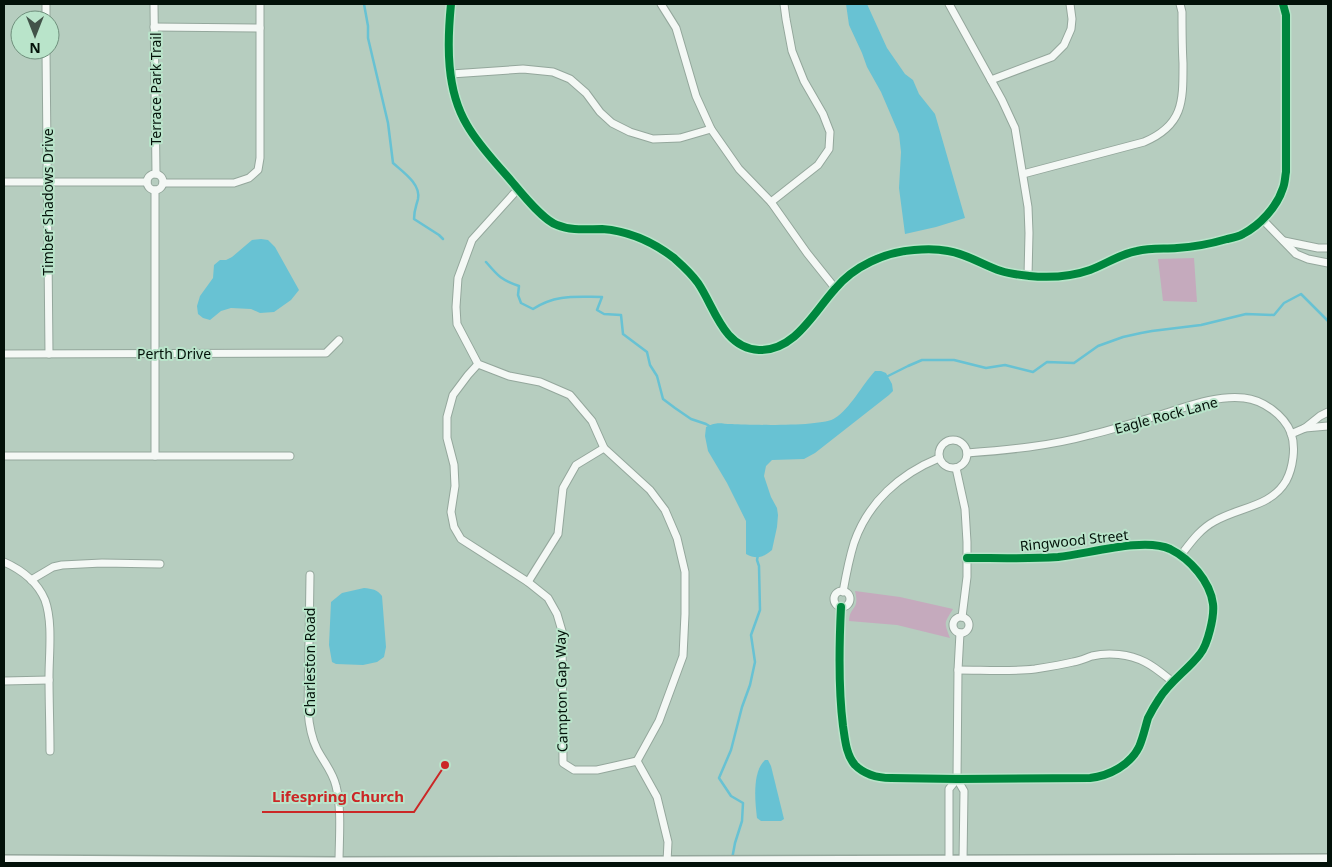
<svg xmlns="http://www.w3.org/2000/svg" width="1332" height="867" viewBox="0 0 1332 867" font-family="'Noto Sans',sans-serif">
	<rect width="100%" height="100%" fill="#b6cdbf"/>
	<g fill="#c5aabd">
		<polygon points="1194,258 1197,302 1163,301 1158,259"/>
		<path d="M 855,591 L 900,597 L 953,609 C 944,624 944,621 950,638 L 897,625 L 849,621 C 850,605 860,611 855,591 Z"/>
	</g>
	<g fill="#68c2d3">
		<polygon points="846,4 867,4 887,48 905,74 913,80 919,94 935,114 965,218 936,227 905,234 899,188 901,152 899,134 881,92 867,67 862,53 849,25"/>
		<polygon points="261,239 268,240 275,247 299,290 291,300 274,312 260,313 251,309 231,308 221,311 210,320 203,318 198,314 197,306 200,296 213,278 214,265 220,260 226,260 232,257 252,240"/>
		<path d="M 875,371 L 881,371 L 886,373 L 892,384 L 893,391 L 889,395 L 815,453 L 804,459 L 772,460 L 766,466 L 764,476 L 771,497 L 777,508 L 778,515 L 777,527 L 772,550 C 764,557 757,560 746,554 L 746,521 L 727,483 L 708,451 L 705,436 L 706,427 C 718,421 720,424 732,424 C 751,425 823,427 835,418 C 850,409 862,385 875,371 Z"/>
		<path d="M 364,588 C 372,589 377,589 382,596 L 386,647 L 384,657 L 377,662 L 363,665 L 336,664 L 332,662 L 329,645 L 331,602 L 342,593 Z"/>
		<path d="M 765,760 L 768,760 L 771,766 L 784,819 L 781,821 L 761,821 L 757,818 C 755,801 752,772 765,760 Z"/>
	</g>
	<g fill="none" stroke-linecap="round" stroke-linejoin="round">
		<g stroke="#68c2d3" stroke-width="2.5">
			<path d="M 364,4 L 368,26 L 368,38 L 388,123 L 393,163 C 403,172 421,184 418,199 C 416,207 414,210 414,219 L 439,235 L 443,239"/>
			<path d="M 486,262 C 498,276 501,280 519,286 L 518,295 L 521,303 L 533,309 C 556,294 576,297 602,297 L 597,310 L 604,314 L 621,315 L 623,334 L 647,352 L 650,365 L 657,376 L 663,399 L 675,408 L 691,419 L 706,424 L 711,427"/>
			<polyline points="886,377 908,366 922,360 954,360 986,368 1005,365 1033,372 1047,362 1074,363 1098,346 1123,337 1141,333 1152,331 1201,325 1246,314 1274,315 1284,303 1301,294 1328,321"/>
			<polyline points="732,859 735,843 742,821 743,803 731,796 719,778 731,750 742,707 750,685 755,662 751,635 760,610 759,566 757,560 758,555"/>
		</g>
		<defs>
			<g id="minor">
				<polyline points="46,4 46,20"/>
				<polyline points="154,4 156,174"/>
				<path d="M 451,4 C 447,44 446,90 467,125 C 479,146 497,164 513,183 C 523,195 543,220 557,225 C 571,231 587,229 602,229 C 630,231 653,242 674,258 C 683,266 691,273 698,283 C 715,308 723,348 759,350 C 795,351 814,312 835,289 C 854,266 885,252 914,250 C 925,249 938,249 948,251 C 967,254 983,265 1001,271 C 1010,274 1020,275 1029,276 C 1050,278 1070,277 1090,270 C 1106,264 1120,254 1137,251 C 1150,248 1164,249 1177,248 C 1194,247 1210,244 1227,239 C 1232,238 1238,237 1243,234 C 1260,225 1277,207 1283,188 C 1285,183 1285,177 1286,172 L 1286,15 L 1283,4"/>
				<polyline points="661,4 676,28 696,96 711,129 739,169 771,202"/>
				<polyline points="784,4 786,19 792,51 804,81 823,114 830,132 829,149 818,165 771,202 807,253 835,288"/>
				<polyline points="949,4 1002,100 1015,128 1028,207 1029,233 1028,276"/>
				<polyline points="154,27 260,28"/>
				<polyline points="46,50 49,354"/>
				<polyline points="451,74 523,69 553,72 570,79 586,93 600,112 612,123 630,132 653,139 680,138 711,129"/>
				<polyline points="991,80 1052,57 1064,45 1071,29 1072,19 1070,4"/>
				<path d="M 1023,174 L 1144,142 C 1184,125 1183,101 1183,63 C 1182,46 1182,29 1182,12 L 1180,4"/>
				<circle cx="155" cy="182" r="8"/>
				<polyline points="4,182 147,182"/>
				<polyline points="163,183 234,183 249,178 258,170 260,158 260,4"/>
				<polyline points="518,189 472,240 458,278 456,307 457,324 478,364 509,376 540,382 570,395 592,421 604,448 650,490 665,510 677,538 685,572 685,614 683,656 659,721 637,761"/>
				<polyline points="155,190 155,456"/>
				<polyline points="1263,220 1296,254 1308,259 1328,263"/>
				<polyline points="1284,241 1318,248 1328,248"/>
				<polyline points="4,354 326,353 339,340"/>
				<polyline points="478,364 468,375 453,395 447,417 447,438 454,465 455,486 451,512 454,527 461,539 528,582 548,598 557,614 562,631 563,763 574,770 597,770 637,761"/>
				<polyline points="1305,428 1328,426"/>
				<polyline points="1291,434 1305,428 1320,416 1328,412"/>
				<circle cx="953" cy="454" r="14"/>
				<path d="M 967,453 C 1008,450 1050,446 1090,435 C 1115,429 1139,421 1163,414 C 1189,406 1217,395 1244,398 C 1263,400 1284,415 1291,433 C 1296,447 1293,468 1286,481 C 1271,507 1239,507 1215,521 C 1200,529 1191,542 1181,555"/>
				<polyline points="4,456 290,456"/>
				<polyline points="956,468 965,509 967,542 967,577 962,617"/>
				<path d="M 4,562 C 22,570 37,581 45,600 C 53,622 49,654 49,677 C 49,702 50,726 50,751"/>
				<path d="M 310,575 L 308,711 C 309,724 311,737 317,749 C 323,761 333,772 336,786 C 342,809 339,839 339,863"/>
				<polyline points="31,580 53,567 62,565 102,563 160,564"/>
				<polyline points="528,582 558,534 563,488 576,465 604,448"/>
				<circle cx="842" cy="599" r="8"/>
				<path d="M 843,592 C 846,575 849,559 854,543 C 868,502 900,474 939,458"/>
				<path d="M 841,607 C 839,647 838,686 843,726 C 845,739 846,755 855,765 C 865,775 878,778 891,778 L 957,779 L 1090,778 C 1109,776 1130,765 1139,747 C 1143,738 1145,728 1148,718 C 1151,712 1155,705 1159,699 C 1170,681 1188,670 1200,654 C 1205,648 1208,638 1210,630 C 1212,622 1214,612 1213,604 C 1210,581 1190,559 1170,549 C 1144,537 1088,554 1058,557 C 1028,559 997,558 967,558"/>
				<circle cx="961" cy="625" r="8"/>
				<polyline points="960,633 958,670 957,779 964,791 963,861"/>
				<path d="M 958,670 C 984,670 1010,672 1035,669 C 1048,667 1061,665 1073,662 C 1080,661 1086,658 1092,656 C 1109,652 1129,654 1145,662 C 1155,667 1164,675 1173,682"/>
				<polyline points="4,681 49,680"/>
				<polyline points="637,761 657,797 668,842 667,862"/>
				<polyline points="949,861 949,789 957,779"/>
			</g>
			<polyline id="primary" points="4,861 339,863 1328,860"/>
		</defs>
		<use href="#minor" stroke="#94a79c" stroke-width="9"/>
		<use href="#primary" stroke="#94a79c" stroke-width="14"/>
		<use href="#minor" stroke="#f4f8f5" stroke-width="7"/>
		<use href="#primary" stroke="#f4f8f5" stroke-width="11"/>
		<defs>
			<g id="cycleway">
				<path d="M 451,4 C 447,44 446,90 467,125 C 479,146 497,164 513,183 C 523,195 543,220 557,225 C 571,231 587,229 602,229 C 630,231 653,242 674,258 C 683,266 691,273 698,283 C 715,308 723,348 759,350 C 795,351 814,312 835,289 C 854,266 885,252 914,250 C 925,249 938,249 948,251 C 967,254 983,265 1001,271 C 1010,274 1020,275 1029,276 C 1050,278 1070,277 1090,270 C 1106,264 1120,254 1137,251 C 1150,248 1164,249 1177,248 C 1194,247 1210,244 1227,239 C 1232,238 1238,237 1243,234 C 1260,225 1277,207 1283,188 C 1285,183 1285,177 1286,172 L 1286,15 L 1283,4"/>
				<path d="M 841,607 C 839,647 838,686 843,726 C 845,739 846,755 855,765 C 865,775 878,778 891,778 L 957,779 L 1090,778 C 1109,776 1130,765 1139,747 C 1143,738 1145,728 1148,718 C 1151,712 1155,705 1159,699 C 1170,681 1188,670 1200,654 C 1205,648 1208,638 1210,630 C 1212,622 1214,612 1213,604 C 1210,581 1190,559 1170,549 C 1144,537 1088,554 1058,557 C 1028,559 997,558 967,558"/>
			</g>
		</defs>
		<use href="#cycleway" stroke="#b9e4ca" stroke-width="11"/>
		<use href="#cycleway" stroke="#00873e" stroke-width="8"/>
	</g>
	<g text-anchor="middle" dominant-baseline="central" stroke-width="4" stroke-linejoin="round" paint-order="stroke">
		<g font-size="14" fill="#031109" stroke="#b9e4ca">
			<text transform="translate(155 89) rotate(-90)">Terrace Park Trail</text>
			<text transform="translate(47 202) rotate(-90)">Timber Shadows Drive</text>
			<text x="174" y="353">Perth Drive</text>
			<text transform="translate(1166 415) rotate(-15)">Eagle Rock Lane</text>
			<text transform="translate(1074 540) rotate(-6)">Ringwood Street</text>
			<text transform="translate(309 662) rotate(-90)">Charleston Road</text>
			<text transform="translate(561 691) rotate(-91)">Campton Gap Way</text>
		</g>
	</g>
	<path fill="none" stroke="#cb2726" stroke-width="2" d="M445 765L414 812H262"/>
	<circle fill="#cb2726" stroke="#b9e4ca" stroke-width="2" cx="445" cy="765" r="5"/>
	<g font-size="15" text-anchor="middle" font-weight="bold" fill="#cb2726" stroke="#b9e4ca" stroke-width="4" stroke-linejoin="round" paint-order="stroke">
		<text x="338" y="802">Lifespring Church</text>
	</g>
	<rect width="1332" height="867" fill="none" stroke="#031109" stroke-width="10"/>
	<g transform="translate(35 35) rotate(180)"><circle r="24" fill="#b9e4ca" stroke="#70907d"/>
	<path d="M0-4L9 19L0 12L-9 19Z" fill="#425349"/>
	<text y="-8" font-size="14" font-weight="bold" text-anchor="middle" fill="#031109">N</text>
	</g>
</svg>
